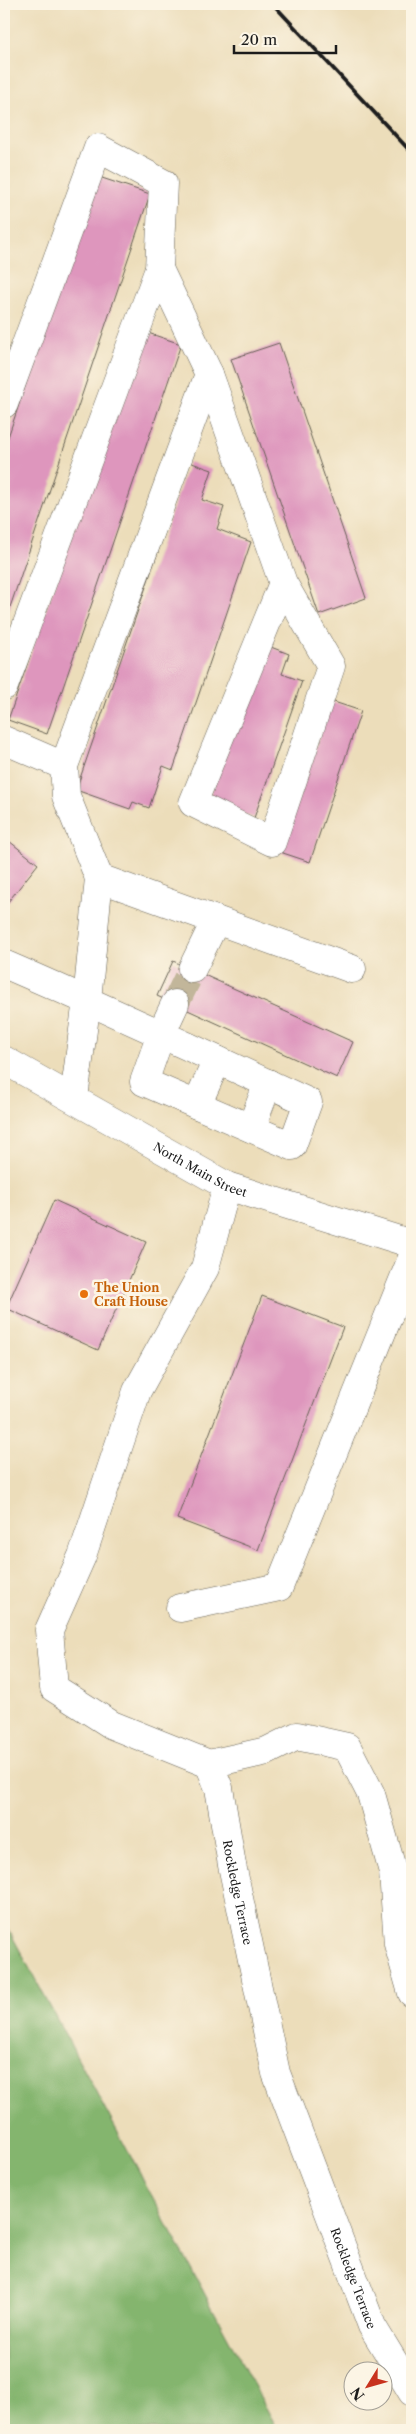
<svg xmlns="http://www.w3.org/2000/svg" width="416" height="2434" viewBox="0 0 416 2434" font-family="'Libre Caslon Text',serif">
	<rect width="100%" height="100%" fill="#fcf5e5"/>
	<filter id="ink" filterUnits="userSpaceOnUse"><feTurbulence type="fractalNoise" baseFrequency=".02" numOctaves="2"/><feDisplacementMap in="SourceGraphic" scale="10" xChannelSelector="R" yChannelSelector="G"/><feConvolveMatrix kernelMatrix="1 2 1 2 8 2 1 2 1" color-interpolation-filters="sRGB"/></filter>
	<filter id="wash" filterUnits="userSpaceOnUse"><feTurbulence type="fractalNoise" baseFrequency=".0096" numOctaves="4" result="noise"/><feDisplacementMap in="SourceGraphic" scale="20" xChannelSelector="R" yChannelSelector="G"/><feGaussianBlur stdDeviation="1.12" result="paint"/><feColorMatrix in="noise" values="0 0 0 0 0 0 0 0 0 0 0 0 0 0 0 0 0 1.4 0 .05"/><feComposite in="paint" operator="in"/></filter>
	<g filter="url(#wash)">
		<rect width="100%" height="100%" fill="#ecddba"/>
		<polygon fill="#84b56e" stroke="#506845" points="4,1921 278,2430 4,2430"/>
		<g id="blocks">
			<g fill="#de96bd">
				<polygon points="96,176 150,194 4,625 4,449"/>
				<polygon points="142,331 181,344 47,734 8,720"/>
				<polygon points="279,343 366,598 319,615 231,359"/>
				<polygon points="189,462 212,470 202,500 224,507 217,529 251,542 173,770 163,766 149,808 133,802 130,809 76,790"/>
				<polygon points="263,644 289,654 282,674 302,681 254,818 208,801"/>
				<polygon points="331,701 361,711 310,862 280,852"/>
				<polygon points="4,837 38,864 4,907"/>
				<polygon points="173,961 353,1042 337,1078 157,996"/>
				<polygon points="54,1200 146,1242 98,1350 6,1308"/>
				<polygon points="262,1296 343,1327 258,1550 177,1519"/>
			</g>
		</g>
	</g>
	<g filter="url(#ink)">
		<use href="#blocks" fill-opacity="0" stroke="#656053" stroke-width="1"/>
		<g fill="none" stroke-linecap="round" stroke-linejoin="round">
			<polyline stroke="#c2b69a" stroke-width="28" stroke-dasharray="28 14" stroke-linecap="butt" points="175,1004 192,969"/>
			<defs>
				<g id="minor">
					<polyline points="4,404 98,148 163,183 159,269"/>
					<polyline points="4,686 159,269 209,374 283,583 193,803 272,842 331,666 283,583"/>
					<polyline points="4,740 64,766"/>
					<polyline points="99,878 66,796 64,766 209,374"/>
					<path d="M 4,964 C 106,1008 207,1055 308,1102 L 292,1146 L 144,1082 L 161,1034 L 175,1004"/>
					<polyline points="192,969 216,920"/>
					<polyline points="74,1098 87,1000 99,878 352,969"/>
					<polyline points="197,1105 217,1060"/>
					<polyline points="251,1128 268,1083"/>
					<polyline points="180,1608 279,1587 412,1258"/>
					<polyline points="209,1764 112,1725 54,1688 49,1630 82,1556 137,1391 205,1268 227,1186"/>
					<path id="s1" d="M 209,1764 L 219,1788 L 232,1865 L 276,2073 L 372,2326 L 412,2392"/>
					<polyline points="209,1764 267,1751 297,1736 347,1747 371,1794 393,1872 398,1944 412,1993"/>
				</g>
				<g id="major">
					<path id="s2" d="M 4,1060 L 227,1186 L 412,1244"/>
				</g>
			</defs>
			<use href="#minor" stroke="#656053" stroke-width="29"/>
			<use href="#major" stroke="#656053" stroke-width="29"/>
			<use href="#minor" stroke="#fff" stroke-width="28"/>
			<use href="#major" stroke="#fff" stroke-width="28"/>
			<polyline stroke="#1c1c1c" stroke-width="4" points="273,4 412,153"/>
		</g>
	</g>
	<circle fill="#e8710a" stroke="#fcf5e5" stroke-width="2" cx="84" cy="1294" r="5"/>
	<g text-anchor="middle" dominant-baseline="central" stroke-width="5" stroke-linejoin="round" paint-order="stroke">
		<g font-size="12" fill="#1c1c1c" stroke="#fcf5e5">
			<text stroke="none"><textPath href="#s2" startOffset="225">North Main Street</textPath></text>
			<text stroke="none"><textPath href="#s1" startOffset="132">Rockledge Terrace</textPath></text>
			<text stroke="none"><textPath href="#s1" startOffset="536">Rockledge Terrace</textPath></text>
		</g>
		<g font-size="12" font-weight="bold" fill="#c56008" stroke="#fcf5e5" text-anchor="start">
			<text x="94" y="1287">The Union<tspan x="94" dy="14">Craft House</tspan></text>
		</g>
	</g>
	<rect width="416" height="2434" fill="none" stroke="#fcf5e5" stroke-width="20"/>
	<g transform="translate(368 2386) rotate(233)"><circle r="24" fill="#fcf5e5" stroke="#a29e95"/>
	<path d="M0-4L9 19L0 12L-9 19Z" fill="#c8321e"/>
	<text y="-8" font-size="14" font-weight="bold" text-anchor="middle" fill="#1c1c1c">N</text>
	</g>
	<path d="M234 45v8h102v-8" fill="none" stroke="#1c1c1c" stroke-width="2.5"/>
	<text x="241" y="45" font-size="15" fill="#1c1c1c" stroke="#fcf5e5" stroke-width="4" paint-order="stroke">20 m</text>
</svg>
